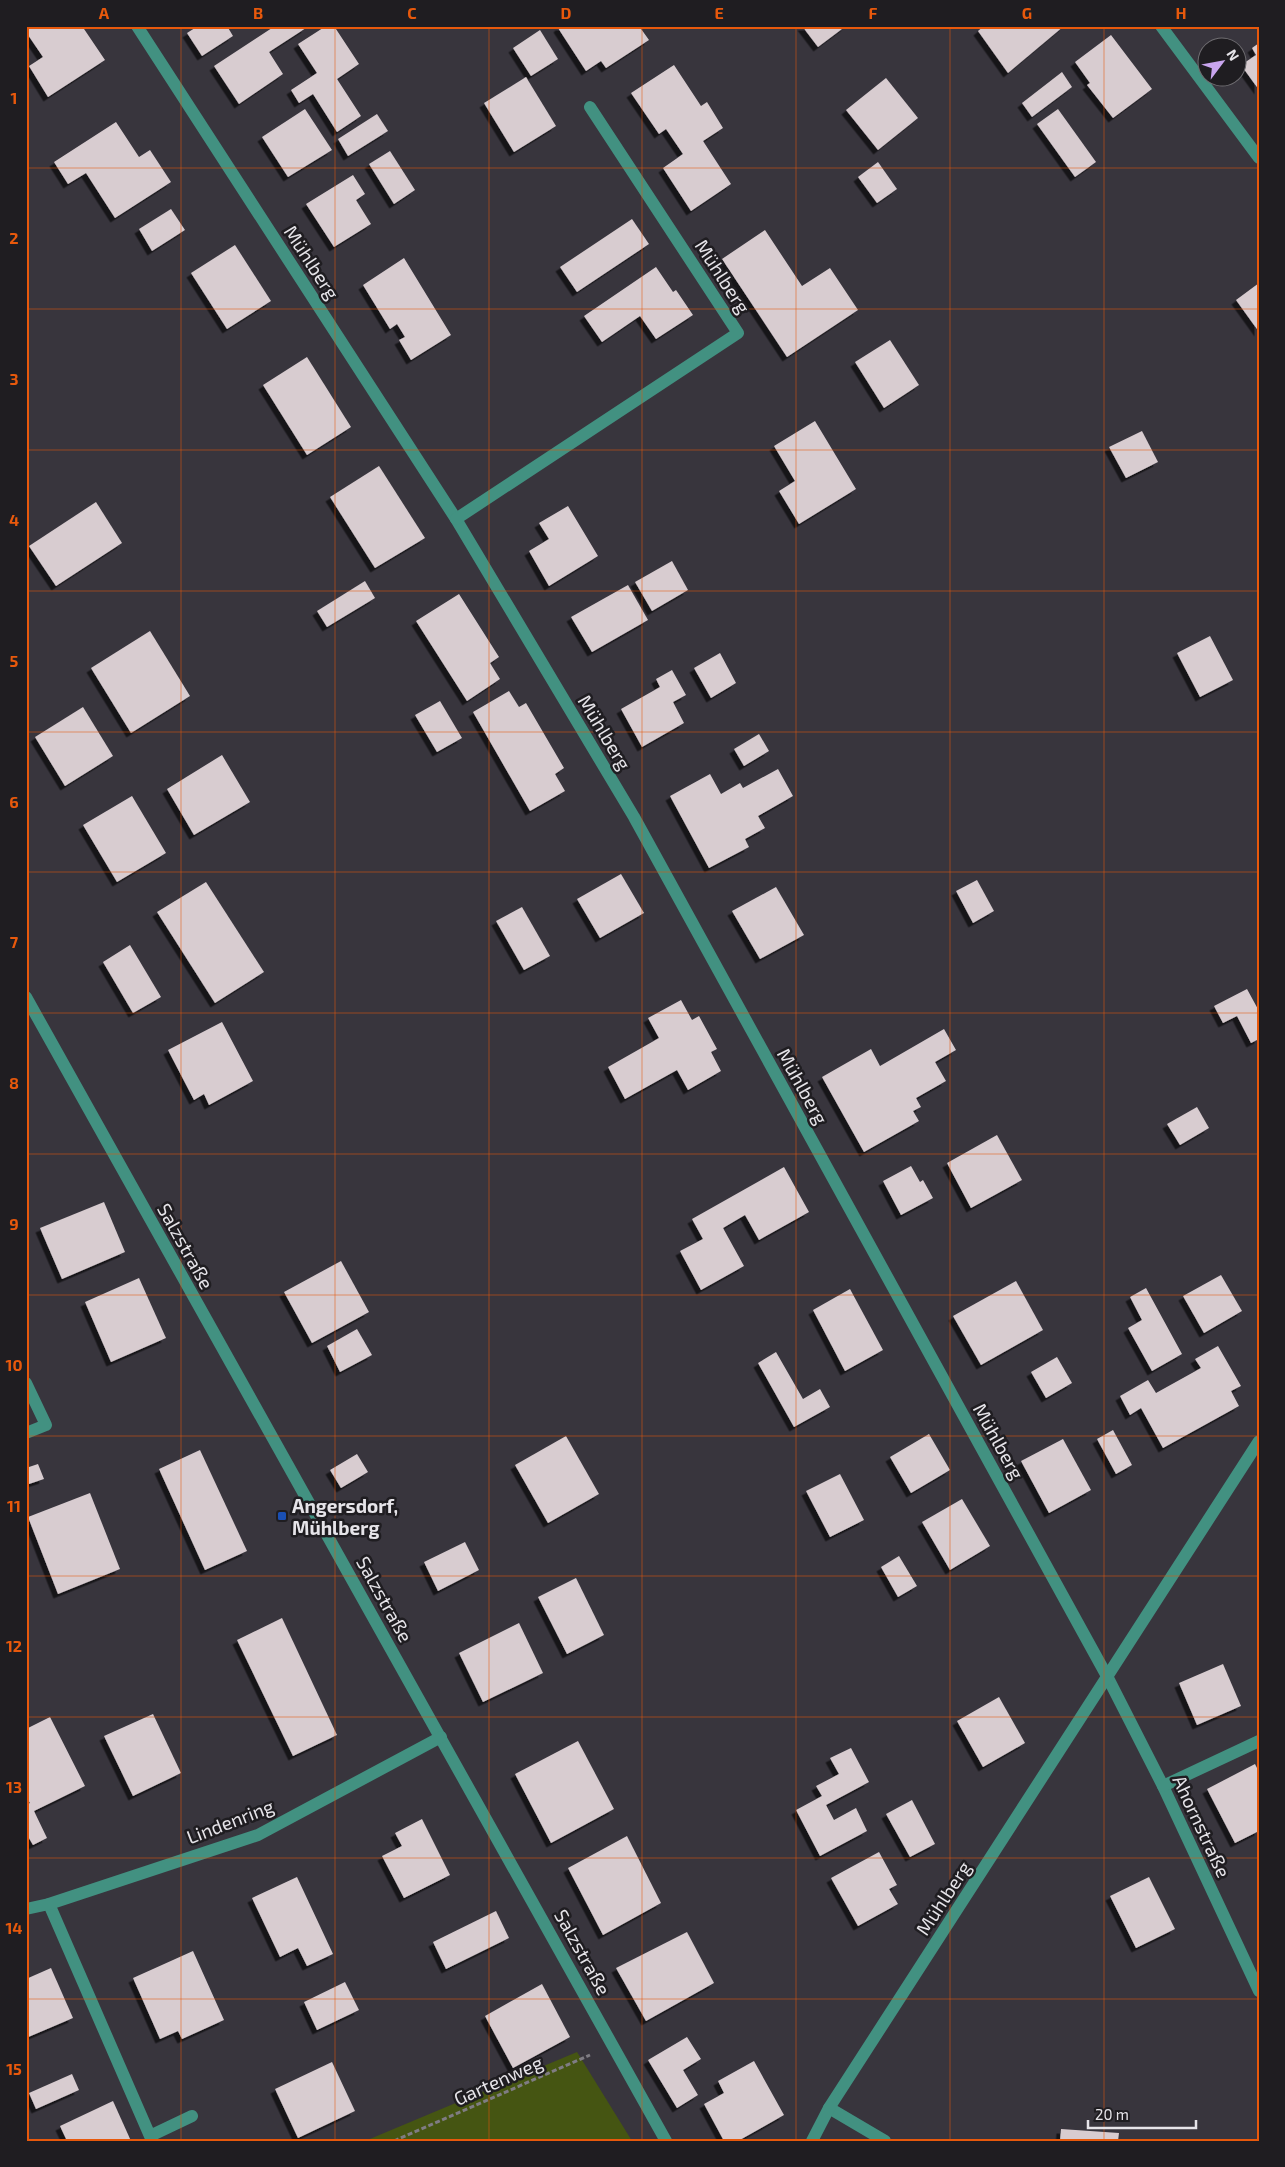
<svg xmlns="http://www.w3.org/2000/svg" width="1285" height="2167" viewBox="0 0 1285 2167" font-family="'Exo 2',sans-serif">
	<defs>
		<filter id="shadow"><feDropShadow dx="-4.5" dy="4.5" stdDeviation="0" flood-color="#0009"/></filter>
	</defs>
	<rect width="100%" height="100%" fill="#38353d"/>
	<polygon fill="#455512" points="577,2052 632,2141 365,2141"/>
	<g fill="#d8ccd0" filter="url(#shadow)">
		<polygon points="26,26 82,26 105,60 48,97 29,66 43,57 26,32"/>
		<polygon points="198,26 227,26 233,36 202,56 187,33"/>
		<polygon points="275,26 305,26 306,28 269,52 283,74 239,104 214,66"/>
		<polygon points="326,26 334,26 359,64 337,79 361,116 337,132 313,94 299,103 291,90 317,73 298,44"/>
		<polygon points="560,26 578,26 579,28 582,26 639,26 649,40 606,68 601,61 586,71 558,28"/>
		<polygon points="802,26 846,26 818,47"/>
		<polygon points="984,26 1064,26 1008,73 978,31"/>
		<polygon points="540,30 558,59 531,76 513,48"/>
		<polygon points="1111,35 1152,89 1113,118 1087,85 1090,83 1075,62"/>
		<polygon points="1259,43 1259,90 1241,65 1256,55 1252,48"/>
		<polygon points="674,65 701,106 707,102 723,128 703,141 731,184 691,211 663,168 683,154 666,129 659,134 631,93"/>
		<polygon points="1062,72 1072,87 1032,117 1022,103"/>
		<polygon points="526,77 556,126 514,152 484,103"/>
		<polygon points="886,78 918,118 878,150 846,110"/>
		<polygon points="305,109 332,150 288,177 262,137"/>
		<polygon points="1058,109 1096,162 1075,177 1037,124"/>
		<polygon points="377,114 388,131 348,156 338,139"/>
		<polygon points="116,122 139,157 150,150 171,182 115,218 86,173 68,184 54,162"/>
		<polygon points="390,151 415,190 394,204 369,164"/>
		<polygon points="878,162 897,189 877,203 858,177"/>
		<polygon points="353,175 365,194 356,200 371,224 334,247 306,204"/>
		<polygon points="171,209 185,230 152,251 139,229"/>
		<polygon points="632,219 649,244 577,292 560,267"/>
		<polygon points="765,230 802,286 830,268 858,310 787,357 722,259"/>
		<polygon points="235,245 271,301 227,329 191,273"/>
		<polygon points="404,258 451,335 411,360 399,340 405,337 397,324 390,329 363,285"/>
		<polygon points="656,267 673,292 676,290 693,315 656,339 640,316 602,342 584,316"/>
		<polygon points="1259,283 1259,332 1236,300"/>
		<polygon points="890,340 919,385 884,408 855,362"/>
		<polygon points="307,357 351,427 307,455 263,385"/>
		<polygon points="815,421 856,489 799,524 779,491 795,481 774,446"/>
		<polygon points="1142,431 1158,462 1126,478 1109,447"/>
		<polygon points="379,466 425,538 375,568 330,497"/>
		<polygon points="96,502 122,543 56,586 29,546"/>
		<polygon points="568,506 598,556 549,586 529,551 549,539 539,523"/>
		<polygon points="672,561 688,590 652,611 635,582"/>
		<polygon points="365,581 375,598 327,627 317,611"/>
		<polygon points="628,585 648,620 592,652 571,617"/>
		<polygon points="459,594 499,657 490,663 500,679 467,701 416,621"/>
		<polygon points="150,631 190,696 131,733 91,668"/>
		<polygon points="1210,636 1233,680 1200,697 1177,653"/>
		<polygon points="720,653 736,683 711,698 694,668"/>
		<polygon points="672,670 686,695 673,702 684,723 642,747 621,709 660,687 656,679"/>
		<polygon points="509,691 519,707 526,703 564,768 555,774 565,791 530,811 473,712"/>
		<polygon points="440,701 462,738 437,752 415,715"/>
		<polygon points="83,707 113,756 65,786 35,737"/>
		<polygon points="759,734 769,751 744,766 734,749"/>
		<polygon points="222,755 250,802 194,835 167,789"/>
		<polygon points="778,769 793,796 758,816 765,828 745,839 749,847 709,868 670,796 710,774 721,794 740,783 743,788"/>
		<polygon points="132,796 166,853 117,882 83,825"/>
		<polygon points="621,874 644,913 600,938 577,899"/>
		<polygon points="977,880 994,911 973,923 956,891"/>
		<polygon points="206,882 264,972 215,1003 157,912"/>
		<polygon points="776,887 804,935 760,959 732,911"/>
		<polygon points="522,907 550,956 524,970 496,921"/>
		<polygon points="130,945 161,997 133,1013 103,962"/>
		<polygon points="1247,989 1259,1011 1259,1039 1251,1043 1237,1016 1223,1023 1214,1006"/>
		<polygon points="681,1000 692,1020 699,1016 717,1049 711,1052 721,1071 688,1090 677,1070 625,1099 608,1067 659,1038 648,1018"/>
		<polygon points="222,1022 253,1081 209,1105 204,1094 194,1100 168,1050"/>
		<polygon points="944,1029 956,1050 935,1062 946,1081 916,1098 921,1107 913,1111 919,1121 864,1152 822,1077 871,1049 880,1066"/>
		<polygon points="1197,1107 1209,1128 1180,1145 1167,1124"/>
		<polygon points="997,1135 1022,1180 971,1208 947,1163"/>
		<polygon points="911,1166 920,1182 923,1180 933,1198 901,1215 883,1181"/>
		<polygon points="784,1167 809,1212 759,1240 745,1215 723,1228 744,1266 701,1290 680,1251 703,1239 692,1219"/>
		<polygon points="104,1202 125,1252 62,1279 40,1228"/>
		<polygon points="341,1261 369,1312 312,1343 284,1292"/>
		<polygon points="1221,1275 1242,1311 1204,1333 1183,1296"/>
		<polygon points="139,1278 166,1338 111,1362 85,1302"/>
		<polygon points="1016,1281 1043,1330 981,1365 953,1316"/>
		<polygon points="1146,1288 1182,1354 1152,1371 1128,1328 1142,1320 1130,1297"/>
		<polygon points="850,1289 883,1350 845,1371 813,1310"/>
		<polygon points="357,1329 372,1355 340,1372 327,1346"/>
		<polygon points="1218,1346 1241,1386 1231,1391 1239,1406 1163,1448 1141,1408 1130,1415 1120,1396 1148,1380 1156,1393 1201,1368 1195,1359"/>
		<polygon points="776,1352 803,1399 820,1389 830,1407 794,1427 758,1363"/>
		<polygon points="1057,1357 1072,1383 1046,1398 1031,1372"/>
		<polygon points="1113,1430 1132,1465 1116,1474 1097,1439"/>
		<polygon points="929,1434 950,1470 911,1493 890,1457"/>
		<polygon points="566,1436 599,1494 548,1523 515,1465"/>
		<polygon points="1063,1439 1091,1490 1049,1513 1021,1461"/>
		<polygon points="200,1450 247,1551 205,1570 159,1469"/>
		<polygon points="357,1454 368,1472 341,1488 330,1470"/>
		<polygon points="38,1464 44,1479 26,1485 26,1468"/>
		<polygon points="840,1474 864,1520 830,1537 806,1491"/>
		<polygon points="90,1493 120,1569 58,1594 28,1517"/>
		<polygon points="962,1499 990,1546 950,1570 922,1522"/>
		<polygon points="465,1542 479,1570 438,1591 424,1562"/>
		<polygon points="899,1556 917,1586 898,1597 881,1567"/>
		<polygon points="576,1578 604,1635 567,1654 538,1597"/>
		<polygon points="282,1618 337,1735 293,1756 237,1640"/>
		<polygon points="519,1623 543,1673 483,1702 459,1653"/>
		<polygon points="1223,1664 1241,1706 1197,1725 1179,1683"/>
		<polygon points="999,1697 1025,1743 983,1767 957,1721"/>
		<polygon points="153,1714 181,1773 133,1796 104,1736"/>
		<polygon points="50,1717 85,1786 34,1811 47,1838 33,1845 26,1833 26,1805 30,1803 26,1797 26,1729"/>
		<polygon points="578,1741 614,1809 551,1843 515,1774"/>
		<polygon points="851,1748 869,1782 826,1805 834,1820 856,1808 867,1831 820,1856 796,1810 822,1796 816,1786 839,1774 830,1758"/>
		<polygon points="1255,1764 1259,1772 1259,1831 1235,1843 1207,1789"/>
		<polygon points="912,1800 935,1844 910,1857 886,1814"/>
		<polygon points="422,1819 450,1875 404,1898 382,1856 402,1846 395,1833"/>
		<polygon points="627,1836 661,1903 603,1935 568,1868"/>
		<polygon points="879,1852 897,1885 889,1889 898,1904 858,1926 831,1878"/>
		<polygon points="297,1877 333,1954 307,1966 298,1948 280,1957 252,1898"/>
		<polygon points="1149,1877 1175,1929 1136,1948 1110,1896"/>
		<polygon points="496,1911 509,1938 446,1969 433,1942"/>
		<polygon points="687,1932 714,1983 646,2021 616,1968"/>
		<polygon points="193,1951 224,2020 182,2039 178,2031 160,2039 133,1978"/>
		<polygon points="51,1968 73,2018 26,2038 26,1979"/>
		<polygon points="345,1982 359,2010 317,2030 304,2002"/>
		<polygon points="542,1984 570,2037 513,2068 485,2016"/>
		<polygon points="687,2037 701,2059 683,2070 698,2095 677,2108 648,2060"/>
		<polygon points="754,2061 784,2115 738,2141 724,2141 704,2104 724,2093 718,2081"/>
		<polygon points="332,2062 355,2111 298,2138 275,2089"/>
		<polygon points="72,2074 79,2090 36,2109 29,2093"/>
		<polygon points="113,2101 131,2141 67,2141 60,2126"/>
		<polygon points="1061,2129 1119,2133 1118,2141 1060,2141"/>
	</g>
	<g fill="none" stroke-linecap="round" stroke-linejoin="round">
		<polyline stroke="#7f7c83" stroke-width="3" stroke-dasharray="5 2.5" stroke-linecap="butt" points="394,2141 590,2055"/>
		<g stroke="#429181" stroke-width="12">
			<polyline points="137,26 456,519 634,817 1108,1678 1163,1786 1259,1991"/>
			<polyline points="1161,26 1259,158"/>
			<polyline points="456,519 738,333 590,107"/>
			<polyline points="26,997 666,2141"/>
			<polyline points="26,1383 46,1425 26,1433"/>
			<polyline points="1163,1786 1259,1741"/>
			<polyline points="49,1904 150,2136 192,2116"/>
			<polyline points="26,1909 49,1904 258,1835 441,1737"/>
			<polyline points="829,2108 885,2141"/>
			<polyline points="812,2141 829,2108 1259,1441"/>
		</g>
	</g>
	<path fill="none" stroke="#e8590c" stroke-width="1" stroke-opacity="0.55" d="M 181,26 L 181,2141M 335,26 L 335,2141M 489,26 L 489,2141M 642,26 L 642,2141M 796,26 L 796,2141M 950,26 L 950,2141M 1104,26 L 1104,2141M 26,168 L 1259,168M 26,309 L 1259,309M 26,450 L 1259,450M 26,591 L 1259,591M 26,732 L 1259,732M 26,872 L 1259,872M 26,1013 L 1259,1013M 26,1154 L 1259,1154M 26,1295 L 1259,1295M 26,1436 L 1259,1436M 26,1576 L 1259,1576M 26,1717 L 1259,1717M 26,1858 L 1259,1858M 26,1999 L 1259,1999"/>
	<rect fill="#1a4fb4" stroke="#1f1d21" stroke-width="2" x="277" y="1511" width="10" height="10" rx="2.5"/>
	<g text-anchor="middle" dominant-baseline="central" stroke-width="5" stroke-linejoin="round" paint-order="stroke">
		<g font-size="19" fill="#e6e4e9" stroke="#1f1d21">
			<text transform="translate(312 262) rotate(57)">Mühlberg</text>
			<text transform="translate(723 276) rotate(57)">Mühlberg</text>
			<text transform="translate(605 732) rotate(59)">Mühlberg</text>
			<text transform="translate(803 1086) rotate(61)">Mühlberg</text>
			<text transform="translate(186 1246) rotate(61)">Salzstraße</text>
			<text transform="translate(999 1441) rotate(61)">Mühlberg</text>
			<text transform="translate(385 1599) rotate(61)">Salzstraße</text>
			<text transform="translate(230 1821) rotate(-21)">Lindenring</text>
			<text transform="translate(1202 1826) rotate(65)">Ahornstraße</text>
			<text transform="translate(943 1898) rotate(-57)">Mühlberg</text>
			<text transform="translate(583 1952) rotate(61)">Salzstraße</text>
			<text transform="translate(498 2080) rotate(-24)">Gartenweg</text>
		</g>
		<g font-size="19" font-weight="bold" fill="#e6e4e9" stroke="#1f1d21" text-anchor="start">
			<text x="292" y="1505">Angersdorf,<tspan x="292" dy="22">Mühlberg</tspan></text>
		</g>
	</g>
	<rect width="1285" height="2167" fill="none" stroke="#1f1d21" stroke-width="55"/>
	<g transform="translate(1222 62) rotate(58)"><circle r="24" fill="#1f1d21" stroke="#6f6d71"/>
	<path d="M0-4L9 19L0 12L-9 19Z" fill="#c9a5ee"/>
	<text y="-8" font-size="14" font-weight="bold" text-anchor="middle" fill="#e6e4e9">N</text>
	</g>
	<path d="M1088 2120v8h108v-8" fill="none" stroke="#e6e4e9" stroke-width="2.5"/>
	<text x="1095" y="2120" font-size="15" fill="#e6e4e9" stroke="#1f1d21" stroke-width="4" paint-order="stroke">20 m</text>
	<rect x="28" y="28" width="1230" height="2112" fill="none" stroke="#e8590c" stroke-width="2"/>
	<g font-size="16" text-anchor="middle" font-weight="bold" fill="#e8590c">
		<text x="104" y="19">A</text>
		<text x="258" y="19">B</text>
		<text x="412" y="19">C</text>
		<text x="566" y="19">D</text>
		<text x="719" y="19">E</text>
		<text x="873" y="19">F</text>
		<text x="1027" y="19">G</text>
		<text x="1181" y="19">H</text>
		<text x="14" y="104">1</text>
		<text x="14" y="244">2</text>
		<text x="14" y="385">3</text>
		<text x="14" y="526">4</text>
		<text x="14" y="667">5</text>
		<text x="14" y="808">6</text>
		<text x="14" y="948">7</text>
		<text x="14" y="1089">8</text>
		<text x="14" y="1230">9</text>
		<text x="14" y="1371">10</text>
		<text x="14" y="1512">11</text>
		<text x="14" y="1652">12</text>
		<text x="14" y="1793">13</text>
		<text x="14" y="1934">14</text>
		<text x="14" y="2075">15</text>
	</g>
</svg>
